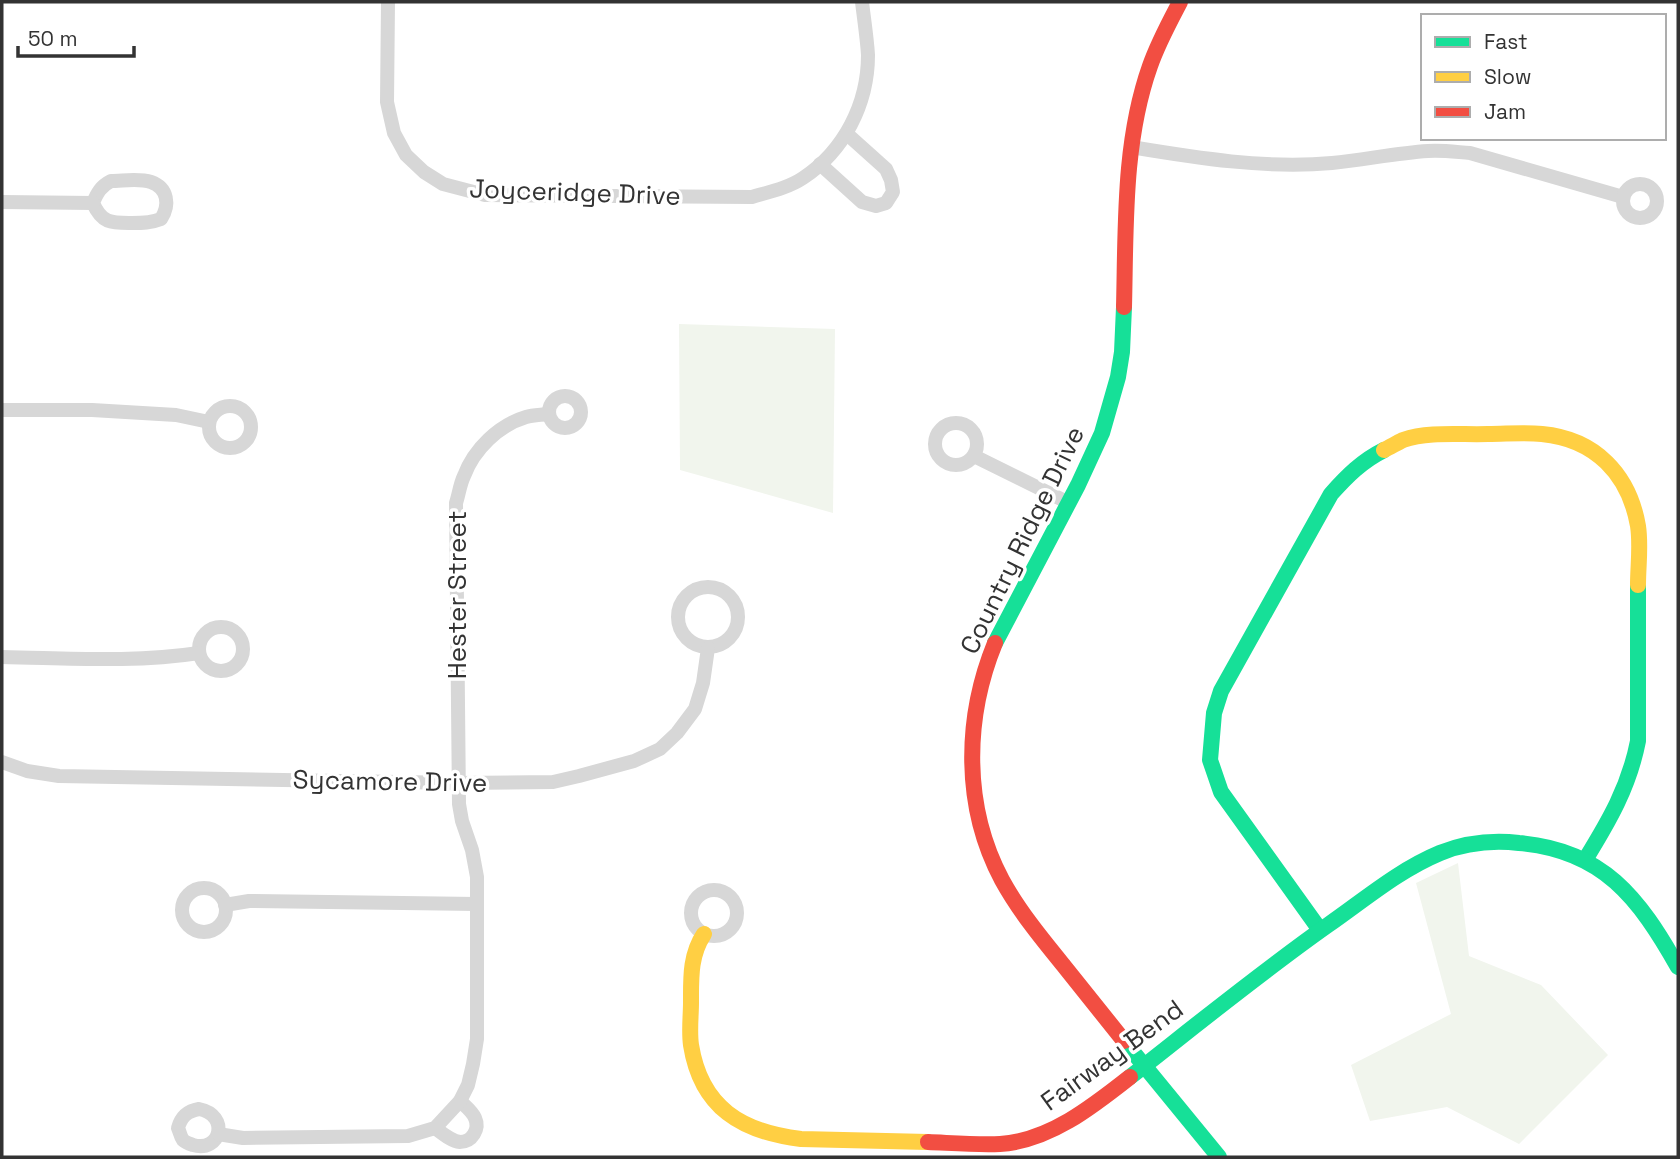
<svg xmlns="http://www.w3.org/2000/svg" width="1680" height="1159" viewBox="0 0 1680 1159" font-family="'Space Grotesk',sans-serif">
	<rect width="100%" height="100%" fill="#fff"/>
	<g fill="#f1f5ed">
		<polygon points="679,324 835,329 833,513 680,470"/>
		<polygon points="1458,863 1469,956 1541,985 1608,1055 1519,1144 1447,1107 1370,1121 1351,1065 1451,1014 1416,883"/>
	</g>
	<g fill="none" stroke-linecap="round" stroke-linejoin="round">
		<g stroke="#d7d7d7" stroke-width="14">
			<path d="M 388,2 L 387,102 L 394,133 L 406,155 L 424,172 L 443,184 L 485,195 L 752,197 C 769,192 788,188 803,178 C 844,151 868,104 868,55 C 867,38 864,19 862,2"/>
			<path d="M 1131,147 C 1197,158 1265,169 1332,163 C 1364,160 1396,153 1428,151 C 1442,150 1456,152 1470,153 L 1623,197"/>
			<polyline points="820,164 862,202 876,206 886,203 893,192 891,180 886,169 847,134"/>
			<path d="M 111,181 C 123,181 139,178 151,182 C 168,188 170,205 161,219 C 151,223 142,223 132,223 C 112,223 102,224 93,203 C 97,193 101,186 111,181 Z"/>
			<circle cx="1640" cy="201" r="17"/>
			<polyline points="2,202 93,203"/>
			<circle cx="565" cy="412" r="16"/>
			<circle cx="230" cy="427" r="21"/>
			<polyline points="2,410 92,410 176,415 209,422"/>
			<circle cx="956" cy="444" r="21"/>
			<polyline points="974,456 1069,503"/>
			<circle cx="708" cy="617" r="30"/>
			<circle cx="221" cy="649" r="22"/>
			<path d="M 2,657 C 67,658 134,663 199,653"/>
			<polyline points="2,762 27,771 59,776 458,783 553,782 579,776 634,761 660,749 677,733 695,709 703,683 708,648"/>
			<circle cx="204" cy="910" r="22"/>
			<circle cx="714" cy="913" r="23"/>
			<polyline points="225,905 249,901 477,904"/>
			<path d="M 199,1109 C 230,1115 221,1153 193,1145 C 190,1144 185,1142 183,1140 C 180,1136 180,1132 178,1128 C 181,1117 187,1111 199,1109 Z"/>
			<path d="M 435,1128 C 442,1133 451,1141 460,1142 C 472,1142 480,1129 475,1118 C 472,1111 465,1106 460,1101"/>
			<path d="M 218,1134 L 243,1138 L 408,1136 L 435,1128 L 460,1101 L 468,1085 L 473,1064 L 477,1039 L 477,877 L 472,850 L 462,821 L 459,804 L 456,503 C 459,494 460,484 464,476 C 474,449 499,425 526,417 C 533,415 541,415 548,414"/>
		</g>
		<g stroke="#16e098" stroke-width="16">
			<polyline points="995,643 1078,485 1102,433 1118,377 1122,352 1124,307"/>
			<path d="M 1585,860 C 1609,821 1629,787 1638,741 L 1638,585"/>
			<path d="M 1320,930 L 1221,792 L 1210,760 L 1214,713 L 1221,691 L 1331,494 C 1347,476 1362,461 1384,450"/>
			<polyline points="1124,1041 1219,1157"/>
			<path d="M 1130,1077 C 1195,1026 1260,973 1328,925 C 1364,900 1399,870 1440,853 C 1465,843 1492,840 1519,843 C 1603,850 1639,898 1678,967"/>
		</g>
		<g stroke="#ffcf43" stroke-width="16">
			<path d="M 1384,450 C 1390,447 1397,443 1403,440 C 1429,431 1461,435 1488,434 C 1506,434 1524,432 1542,434 C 1595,439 1629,474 1638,526 C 1641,545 1638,566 1638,585"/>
			<path d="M 704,934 C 690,955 691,978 691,1002 C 691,1016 689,1031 691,1045 C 701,1108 742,1132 801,1139 L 928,1142"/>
		</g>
		<g stroke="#f24e42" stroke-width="16">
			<path d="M 1124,307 C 1126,227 1123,142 1150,66 C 1158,43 1169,23 1180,2"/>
			<path d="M 995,643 C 964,719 963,807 1002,880 C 1019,911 1042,939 1064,966 C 1084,991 1104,1016 1124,1041"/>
			<path d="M 928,1142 C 952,1143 976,1145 1000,1144 C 1049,1141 1092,1107 1130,1077"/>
		</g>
	</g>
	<g text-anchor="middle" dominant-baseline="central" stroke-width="7" stroke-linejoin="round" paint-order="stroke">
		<g font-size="26" fill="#333" stroke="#fff">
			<text transform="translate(575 192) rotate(2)">Joyceridge Drive</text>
			<text transform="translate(1022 540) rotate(-64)">Country Ridge Drive</text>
			<text transform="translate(457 595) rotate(-90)">Hester Street</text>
			<text transform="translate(390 781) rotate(1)">Sycamore Drive</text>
			<text transform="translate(1112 1055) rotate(-36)">Fairway Bend</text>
		</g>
	</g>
	<rect width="1680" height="1159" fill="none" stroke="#333333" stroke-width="7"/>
	<rect x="1421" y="14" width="245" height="126" fill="#ffffff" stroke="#adadad" stroke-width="2"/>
	<rect x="1435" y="37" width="35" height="10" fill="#16e098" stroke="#adadad" stroke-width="2"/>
	<text x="1484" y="49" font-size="21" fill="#333333">Fast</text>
	<rect x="1435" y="72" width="35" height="10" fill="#ffcf43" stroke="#adadad" stroke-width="2"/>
	<text x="1484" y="84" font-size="21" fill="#333333">Slow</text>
	<rect x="1435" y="107" width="35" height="10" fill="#f24e42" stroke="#adadad" stroke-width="2"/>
	<text x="1484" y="119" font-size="21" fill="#333333">Jam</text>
	<path d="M18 46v10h116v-10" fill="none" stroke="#333333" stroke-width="3.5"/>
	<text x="28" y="46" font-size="21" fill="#333333" stroke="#ffffff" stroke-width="5" paint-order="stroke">50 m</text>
</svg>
